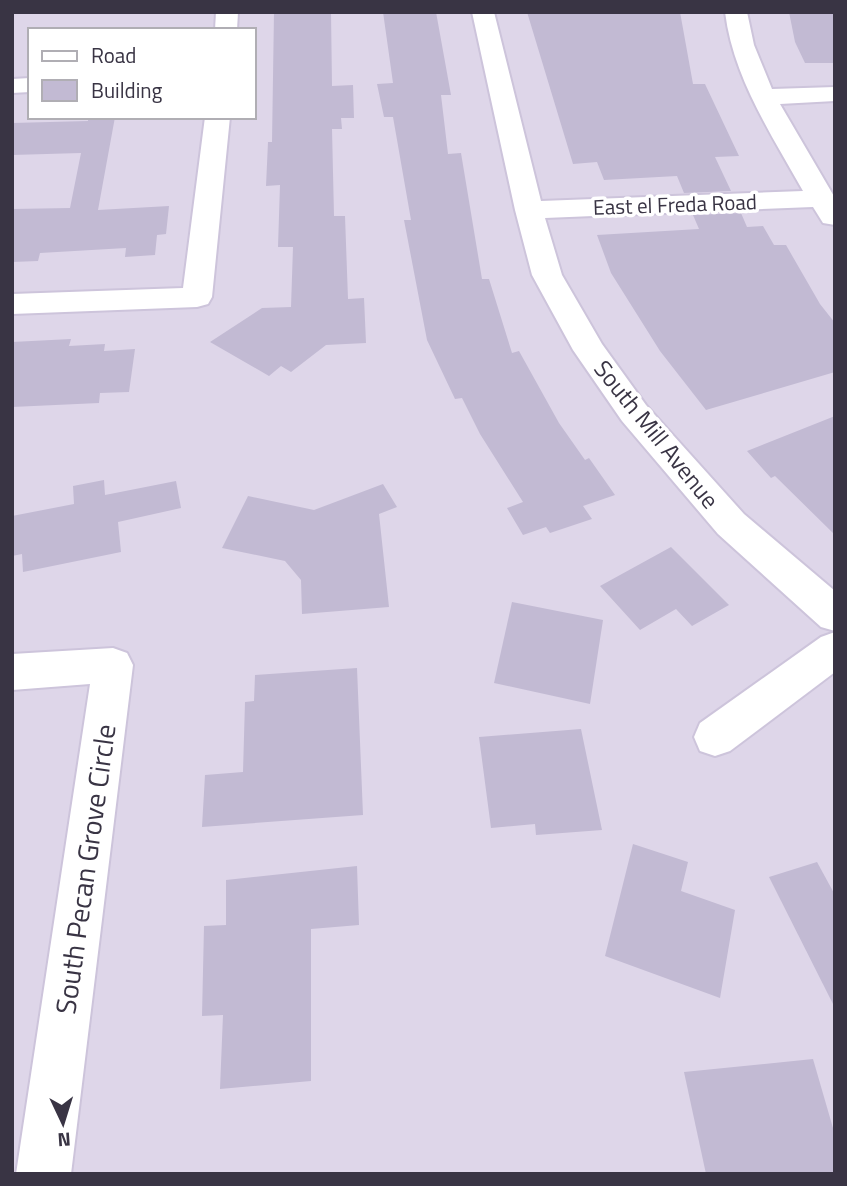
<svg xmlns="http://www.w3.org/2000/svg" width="847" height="1186" viewBox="0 0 847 1186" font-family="'Titillium Web',sans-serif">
	<rect width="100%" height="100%" fill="#eae4f2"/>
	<path fill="#ded6e9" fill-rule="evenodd" d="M 12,12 L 835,12 L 835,1174 L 12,1174 ZM 30,30 L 254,30 L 254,117 L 30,117 Z"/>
	<g fill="#c2bad3">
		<polygon points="274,12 331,12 332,86 353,85 354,118 341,118 342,129 332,129 334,216 345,216 348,299 364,298 366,343 326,345 291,372 281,366 269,376 210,342 262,308 291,307 293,247 278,247 280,185 266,186 268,142 272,142"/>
		<polygon points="383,12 436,12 451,95 441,95 448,154 461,153 482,279 489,279 512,353 519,351 559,423 585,460 589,458 615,495 583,506 592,519 550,533 546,527 523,535 507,508 523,502 480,434 462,398 455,399 427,340 404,220 411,220 393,117 384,117 377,84 393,83"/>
		<polygon points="527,12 680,12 693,84 705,84 739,156 715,157 731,191 684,193 677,176 604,180 597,162 573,164"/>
		<polygon points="789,12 835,14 835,63 805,63 795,42"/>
		<polygon points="88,117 115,117 98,210 169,206 166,234 157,235 155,255 125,257 126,248 40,253 38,261 12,262 12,209 70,208 81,153 12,155 12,123 88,121"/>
		<polygon points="741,213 747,227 763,226 774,245 786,245 820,304 835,323 835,372 706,410 660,351 611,273 597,235 699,229 693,215"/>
		<polygon points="71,339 69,346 105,344 104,351 135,349 129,392 100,393 99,403 12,407 12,342"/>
		<polygon points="835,416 835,535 775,476 771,478 747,451"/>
		<polygon points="104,480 105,495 176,481 181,508 118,522 121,552 23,572 22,554 12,556 12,516 74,504 73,486"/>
		<polygon points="383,484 397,507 379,514 389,607 302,614 301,580 285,561 222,548 248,496 314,510"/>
		<polygon points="671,547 729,605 692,626 676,609 640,630 600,586"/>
		<polygon points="512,602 603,620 590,704 494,683"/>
		<polygon points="357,668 363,815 202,827 205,775 243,772 245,702 254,701 255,675"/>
		<polygon points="581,729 602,830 536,835 535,824 491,828 479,737"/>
		<polygon points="633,844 688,862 681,891 735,910 720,998 605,956"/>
		<polygon points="817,862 835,895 835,1008 769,877"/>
		<polygon points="357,866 359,925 311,929 311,1081 220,1089 223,1015 202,1016 204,926 226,925 226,880"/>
		<polygon points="813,1059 835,1135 835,1174 706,1174 684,1072"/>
	</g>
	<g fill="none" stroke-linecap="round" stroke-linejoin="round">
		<defs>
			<g id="minor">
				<polygon points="216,12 238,12 237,30 215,30"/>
				<path d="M 472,12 L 494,12 L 541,201 L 803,191 C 771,134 733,77 725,12 L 747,12 L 754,45 L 772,89 L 835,87 L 835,101 L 780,104 L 835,198 L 835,225 L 823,223 L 813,207 L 545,218 L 562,275 L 602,344 L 646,405 L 744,514 L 835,591 L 835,631 L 821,627 L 718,534 L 622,421 L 573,350 L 532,275 L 515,210 Z"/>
				<polygon points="30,78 30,92 12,93 12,79"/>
				<polygon points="205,117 230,117 212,297 208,304 197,307 12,314 12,294 183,288"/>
				<polygon points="835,632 835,672 730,751 715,756 700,751 694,737 700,723 821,637"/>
				<polygon points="113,648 127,653 133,665 71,1174 16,1174 90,684 12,690 12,654"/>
			</g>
		</defs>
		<use href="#minor" stroke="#cdc4db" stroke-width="4"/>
		<use href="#minor" fill="#fff" fill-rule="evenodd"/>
	</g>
	<g text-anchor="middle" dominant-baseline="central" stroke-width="7" stroke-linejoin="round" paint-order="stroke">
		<g font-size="21" fill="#393444" stroke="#fff">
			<text transform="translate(675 204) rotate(-2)">East el Freda Road</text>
		</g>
		<g font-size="24" fill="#393444" stroke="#fff">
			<text transform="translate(657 434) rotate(51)">South Mill Avenue</text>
		</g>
		<g font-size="28" fill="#393444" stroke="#fff">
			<text transform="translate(85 869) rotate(-82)">South Pecan Grove Circle</text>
		</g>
	</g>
	<rect width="847" height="1186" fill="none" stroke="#393444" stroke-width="28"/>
	<rect x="28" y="28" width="228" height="91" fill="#ffffff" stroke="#b0aeb4" stroke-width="2"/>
	<rect x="42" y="51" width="35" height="10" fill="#ffffff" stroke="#b0aeb4" stroke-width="2"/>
	<text x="91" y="63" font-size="21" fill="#393444">Road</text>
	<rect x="42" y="80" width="35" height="21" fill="#c2bad3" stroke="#b0aeb4" stroke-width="2"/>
	<text x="91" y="98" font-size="21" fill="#393444">Building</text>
	<g transform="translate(63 1123) rotate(176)" stroke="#ffffff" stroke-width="5" paint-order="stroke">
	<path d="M0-5L12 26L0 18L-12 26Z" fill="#393444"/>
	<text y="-10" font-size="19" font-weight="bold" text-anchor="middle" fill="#393444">N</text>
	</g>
</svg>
